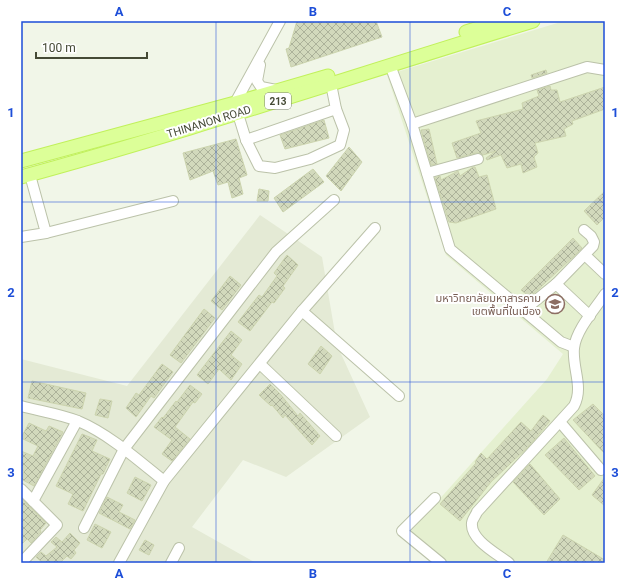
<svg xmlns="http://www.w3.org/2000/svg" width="626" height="584" viewBox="0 0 626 584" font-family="Roboto,'Noto Sans Thai',sans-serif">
	<defs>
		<pattern id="building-cross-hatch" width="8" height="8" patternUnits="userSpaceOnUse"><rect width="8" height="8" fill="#d2d9bc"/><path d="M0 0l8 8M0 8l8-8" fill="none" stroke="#acb29a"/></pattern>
	</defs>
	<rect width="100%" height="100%" fill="#f1f6e8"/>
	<polygon fill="#e4ead5" points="260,215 322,257 337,345 370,417 286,477 243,460 192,527 256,563 21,563 21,359 127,386"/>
	<polygon fill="#e5f0d0" points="564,21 605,21 605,563 449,563 410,532 547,379 563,354 446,255 387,75"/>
	<g fill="url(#building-cross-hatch)" stroke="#ccd4ae">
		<polygon points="297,21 376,21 382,37 291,67 286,49 289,48"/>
		<polygon points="546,70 547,73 532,78 531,75"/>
		<polygon points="550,86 551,90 557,90 560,102 605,87 605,109 572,121 573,124 564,129 566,136 535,143 538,153 534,157 537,167 523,173 521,164 507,168 501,155 487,160 486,158 496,151 483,155 480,153 476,153 457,158 452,143 481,133 476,121 523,109 522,103 539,96 537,90"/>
		<polygon points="324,120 329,138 285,149 280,135"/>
		<polygon points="429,129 437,164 431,165 421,130"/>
		<polygon points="236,139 247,175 239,178 243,194 232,198 228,182 218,185 213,171 190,180 183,153"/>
		<polygon points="349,147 362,162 341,191 326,176"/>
		<polygon points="473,167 475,167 479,177 487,175 496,209 456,223 449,222 435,178 440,176 441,180 458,171 460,176"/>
		<polygon points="313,169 324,182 283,212 274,198"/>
		<polygon points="259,189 269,191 268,201 257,201"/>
		<polygon points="605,191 605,217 597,225 584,211"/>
		<polygon points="573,238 582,248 574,256 530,297 521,290"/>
		<polygon points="287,255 298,265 283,286 285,288 274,303 272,302 250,331 238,322 259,295 262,297 277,276 274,273"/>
		<polygon points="230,276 241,285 222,310 211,301"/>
		<polygon points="204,309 215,318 181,363 170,355"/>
		<polygon points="231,331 242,340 231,355 242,364 231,380 219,369 208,384 197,375"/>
		<polygon points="321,346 332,356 320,374 308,364"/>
		<polygon points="162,364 173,372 154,398 151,396 136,417 126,408 136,393 139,395"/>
		<polygon points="32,381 86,393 82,409 28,398"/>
		<polygon points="270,384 281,395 298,416 300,413 320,436 312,445 285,415 283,418 272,405 271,406 259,395"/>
		<polygon points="190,385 202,394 195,403 193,402 175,427 190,439 172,461 162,454 172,440 154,427 162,417 163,418 176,401 177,402"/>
		<polygon points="100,399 112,401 108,418 95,415"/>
		<polygon points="593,404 605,416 605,454 573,420"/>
		<polygon points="543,415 550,421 529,446 491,482 460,521 440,504 476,463 475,462 481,453 487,459 521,422 531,431"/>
		<polygon points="29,423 46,431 49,426 63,432 34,486 21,479 24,471 21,469 21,451 33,456 38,446 21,438"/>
		<polygon points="82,434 97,440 92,451 110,459 103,474 101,474 83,511 68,504 73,494 56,486"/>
		<polygon points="564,438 595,476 579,490 545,455"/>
		<polygon points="530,464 560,499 544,515 513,482"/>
		<polygon points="135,477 151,485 142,501 127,493"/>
		<polygon points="605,477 605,506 592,495"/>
		<polygon points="107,497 123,505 119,512 135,520 130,529 99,513"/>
		<polygon points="21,498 46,523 40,530 41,532 31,543 27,539 21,545"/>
		<polygon points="95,524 111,532 102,548 87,540"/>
		<polygon points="70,533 80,543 74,550 76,553 71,559 67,556 60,563 43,563 36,557 41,552 46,556 57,547 51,542 56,537 62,542"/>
		<polygon points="563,535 605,560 605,563 546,563"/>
		<polygon points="145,540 154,545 149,555 139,550"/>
	</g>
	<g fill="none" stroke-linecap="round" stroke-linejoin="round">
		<defs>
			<g id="minor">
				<polyline points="260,65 257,81 261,87 276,90"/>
				<polyline points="390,65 412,124 450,249 561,342 574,347"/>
				<polyline points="235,103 280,21"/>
				<polyline points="238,114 246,140 259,166 275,168 310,159 340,145 344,130 336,109 331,84"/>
				<polyline points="412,124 587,67 605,70"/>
				<polyline points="246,140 336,109"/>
				<polyline points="427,173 478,159"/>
				<polyline points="46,233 173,201"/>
				<polyline points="21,237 46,233 30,175"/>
				<polyline points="585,255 605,274"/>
				<polyline points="556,284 593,246 594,242 591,236 584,230"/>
				<polyline points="524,310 556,284 590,316"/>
				<polyline points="302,311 375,228"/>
				<polyline points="260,364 336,436"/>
				<path d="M 21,406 C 40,411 60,414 78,421 C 109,434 138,460 164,481"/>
				<polyline points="560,422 601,470"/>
				<polyline points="21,489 57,525 21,563"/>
				<polyline points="435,498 402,531 441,563"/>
				<polyline points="33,501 77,421"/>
				<polyline points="84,528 124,449 276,252 334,200"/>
				<polyline points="119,563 164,481 302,311 399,396"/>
				<polyline points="171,563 179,548"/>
				<path d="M 509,563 C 498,554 470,540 472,523 C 472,520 476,515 477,512 L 574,406 C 584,387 572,368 574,348 C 576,330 595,309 605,294"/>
			</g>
			<g id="major">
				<polyline points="466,32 501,21"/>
				<polyline points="21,161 235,103 328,76"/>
				<path d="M 21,177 C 193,130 362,73 533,21"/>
			</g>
		</defs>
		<use href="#minor" stroke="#bbc2a9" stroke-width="12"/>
		<use href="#major" stroke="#c1f15b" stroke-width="15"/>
		<use href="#minor" stroke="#fff" stroke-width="10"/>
		<use href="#major" stroke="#dcff98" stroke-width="13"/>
	</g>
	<path fill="none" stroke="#1d4ed8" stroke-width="1" stroke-opacity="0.55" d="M 216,21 L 216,563M 410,21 L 410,563M 21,202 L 605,202M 21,382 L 605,382"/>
	<defs>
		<symbol id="university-ring" viewBox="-11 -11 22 22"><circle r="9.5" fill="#fff" stroke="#8d6e63" stroke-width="1.5"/><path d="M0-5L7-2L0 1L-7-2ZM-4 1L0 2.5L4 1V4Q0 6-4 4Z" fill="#8d6e63"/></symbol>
	</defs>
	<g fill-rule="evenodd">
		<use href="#university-ring" x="544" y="293" width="22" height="22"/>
	</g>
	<g text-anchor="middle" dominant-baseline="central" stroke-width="4" stroke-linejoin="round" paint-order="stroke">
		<rect fill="#fff" stroke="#7d8072" stroke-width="1" x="265" y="93" width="26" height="16" rx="3"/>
		<g font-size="10" font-weight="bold" fill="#454a35">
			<text x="278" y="101">213</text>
		</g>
		<g font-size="11" fill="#454a35" stroke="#fff">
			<text transform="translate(209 122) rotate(-17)">THINANON ROAD</text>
		</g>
		<g font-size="11" fill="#785e54" stroke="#fff" text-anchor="end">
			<text x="541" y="298">มหาวิทยาลัยมหาสารคาม<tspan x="541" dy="13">เขตพื้นที่ในเมือง</tspan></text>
		</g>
	</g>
	<rect width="626" height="584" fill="none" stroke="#ffffff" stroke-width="44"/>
	<path d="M36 52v6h111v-6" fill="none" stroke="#454a35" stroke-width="2"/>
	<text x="42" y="52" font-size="12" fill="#454a35" stroke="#ffffff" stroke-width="3" paint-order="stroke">100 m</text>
	<rect x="22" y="22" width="582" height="540" fill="none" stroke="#1d4ed8" stroke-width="1.5"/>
	<g font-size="13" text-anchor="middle" font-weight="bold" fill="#1d4ed8">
		<text x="119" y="16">A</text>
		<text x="313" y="16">B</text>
		<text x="507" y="16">C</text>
		<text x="11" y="117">1</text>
		<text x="615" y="117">1</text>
		<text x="11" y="297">2</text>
		<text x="615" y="297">2</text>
		<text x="11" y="477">3</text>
		<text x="615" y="477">3</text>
		<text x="119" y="578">A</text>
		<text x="313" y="578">B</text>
		<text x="507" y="578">C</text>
	</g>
</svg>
